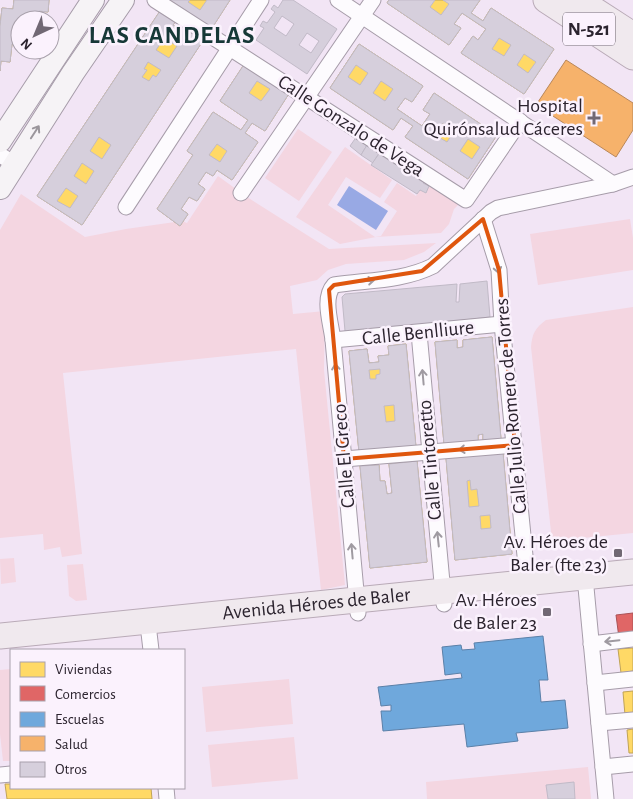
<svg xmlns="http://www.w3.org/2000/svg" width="633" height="799" viewBox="0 0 633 799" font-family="'Alegreya Sans',sans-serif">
	<rect width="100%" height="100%" fill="#f2e5f5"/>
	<g fill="#f4d6e1">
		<polygon points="298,129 332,152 299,201 265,178"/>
		<polygon points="345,147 392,180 380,198 346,177 328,205 375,237 381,236 397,211 384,202 397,183 416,196 420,190 426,193 429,186 459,204 454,209 449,224 441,233 376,237 340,244 296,217"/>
		<polygon points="218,176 247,197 329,249 436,243 424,252 404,260 346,264 328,270 317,280 290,286 293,314 325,311 324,370 345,585 321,590 296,349 63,373 82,554 62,557 60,547 44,550 43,534 0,538 0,230 21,194 85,237 126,229 182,221 187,223"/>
		<polygon points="630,219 633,238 633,270 538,285 530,234"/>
		<path d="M 633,307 L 633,533 L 552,541 L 531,347 C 532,334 535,328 546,320 Z"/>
		<polygon points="14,558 16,582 1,584 0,559"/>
		<polygon points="83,564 87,600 76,601 69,596 67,565"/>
		<polygon points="11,669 11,761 3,761 0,734 0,670"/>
		<polygon points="289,679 293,724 206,732 202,687"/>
		<polygon points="294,737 298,779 212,787 208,745"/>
		<polygon points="588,767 591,799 427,799 426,782"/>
	</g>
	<polygon fill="#98a9e4" points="349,186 388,211 376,230 337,205"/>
	<g fill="#ffd966" stroke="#c0a356">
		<polygon points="14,0 49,0 48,12 39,11 38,20 20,20 20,45 12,44 10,62 1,61 0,71 0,26 2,8 13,9"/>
		<polygon points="170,0 230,0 212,28"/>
		<polygon points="389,0 480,0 471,13 483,21 491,8 554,49 524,94 461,53 473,36 478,40 486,29 462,13 454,24 461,28 449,45 387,3"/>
		<polygon points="162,8 178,18 173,25 179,29 184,22 206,36 82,225 37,196"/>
		<polygon points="359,44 423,86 412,102 405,98 397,109 422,126 430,114 423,110 434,93 497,135 468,179 405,137 413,126 401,118 393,130 330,88"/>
		<polygon points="245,63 290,92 265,131 252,123 245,133 258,142 232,180 217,170 213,176 206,172 198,184 205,189 197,201 189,197 181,209 188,214 180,226 157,209 193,155 187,151 213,112 241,130 248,120 220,101"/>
		<polygon points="492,337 501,439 483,440 483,434 478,435 478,441 444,444 435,342 457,340 457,348 463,347 463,340"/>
		<polygon points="406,344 416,447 359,452 349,351 367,349 369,363 379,362 378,356 389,355 388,346"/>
		<polygon points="503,453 512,554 455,560 446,458"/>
		<polygon points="417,461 427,562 370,568 360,466 379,465 380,481 385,481 387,494 392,493 389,464"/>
		<polygon points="633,648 633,671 621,673 618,649"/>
		<polygon points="633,691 633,715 625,715 623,692"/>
		<polygon points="633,729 633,753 629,753 627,730"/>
		<polygon points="5,784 11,784 11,788 151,788 152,799 7,799"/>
	</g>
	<polygon fill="#e06666" stroke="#aa5256" points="633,613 633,637 619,638 616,615"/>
	<polygon fill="#6fa8dc" stroke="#5b80a8" points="543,636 548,680 539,680 541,702 565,700 568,728 516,733 518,741 467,747 464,724 383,731 381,711 391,711 391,705 381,706 378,687 462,678 461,673 445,675 442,647 461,645 462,650 475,649 474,643"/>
	<polygon fill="#f6b26b" stroke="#b98759" points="566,60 633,103 633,130 616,157 536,105"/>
	<g fill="#d6cfdc" stroke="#c1bac7" fill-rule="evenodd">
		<polygon points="14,0 49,0 48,12 39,11 38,20 20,20 20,45 12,44 10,62 1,61 0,71 0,26 2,8 13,9"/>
		<polygon points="170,0 190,0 188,2 200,10 207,0 230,0 212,28"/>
		<path d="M 283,0 L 293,0 L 337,29 L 307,74 L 256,40 L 264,28 L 260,26 L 263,21 L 267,23 L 275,12 L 271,9 L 274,5 L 278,8 ZM 282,16 L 294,24 L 286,36 L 274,28 ZM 307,33 L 319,41 L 311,53 L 299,45 Z"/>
		<path d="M 389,0 L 435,0 L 430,7 L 441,15 L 449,4 L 443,0 L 480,0 L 471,13 L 483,21 L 491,8 L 554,49 L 524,94 L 461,53 L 473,36 L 478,40 L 486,29 L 462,13 L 454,24 L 461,28 L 449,45 L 387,3 ZM 499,38 L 511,45 L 504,56 L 492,49 ZM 524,54 L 536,62 L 528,73 L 517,65 Z"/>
		<path d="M 162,8 L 178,18 L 173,25 L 179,29 L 184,22 L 206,36 L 82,225 L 37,196 ZM 164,38 L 177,46 L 169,58 L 156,50 ZM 148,62 L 161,70 L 156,77 L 153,75 L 149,81 L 142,77 L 147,70 L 144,69 ZM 99,137 L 111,145 L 102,159 L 90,151 ZM 82,163 L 94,171 L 86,184 L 74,176 ZM 66,188 L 78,196 L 70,208 L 57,201 Z"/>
		<path d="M 359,44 L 423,86 L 412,102 L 405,98 L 397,109 L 422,126 L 430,114 L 423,110 L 434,93 L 497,135 L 468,179 L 405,137 L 413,126 L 401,118 L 393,130 L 330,88 ZM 356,65 L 368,73 L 360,85 L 348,77 ZM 381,81 L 393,89 L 385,101 L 373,93 ZM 443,123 L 455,130 L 447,142 L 435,135 ZM 468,139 L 480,147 L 472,159 L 460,151 Z"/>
		<path d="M 245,63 L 290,92 L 265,131 L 252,123 L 245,133 L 258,142 L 232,180 L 217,170 L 213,176 L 206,172 L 198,184 L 205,189 L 197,201 L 189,197 L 181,209 L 188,214 L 180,226 L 157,209 L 193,155 L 187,151 L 213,112 L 241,130 L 248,120 L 220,101 ZM 257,81 L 270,89 L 261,101 L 249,93 ZM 217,144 L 227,151 L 220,162 L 209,155 Z"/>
		<polygon points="357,136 367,145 361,155 350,146"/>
		<polygon points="367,145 379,153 373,163 361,155"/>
		<polygon points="381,151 425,181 423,183 429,186 426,193 420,190 417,194 371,165"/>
		<polygon points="487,281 490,317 348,333 345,331 342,297 345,294 457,284 456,302 459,302 460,284"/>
		<polygon points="492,337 501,439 483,440 483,434 478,435 478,441 444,444 435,342 457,340 457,348 463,347 463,340"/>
		<path d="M 406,344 L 416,447 L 359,452 L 349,351 L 367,349 L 369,363 L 379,362 L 378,356 L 389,355 L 388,346 ZM 380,369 L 380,374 L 376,375 L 376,379 L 370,379 L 369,370 ZM 394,405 L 395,421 L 386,422 L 384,406 Z"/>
		<path d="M 503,453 L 512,554 L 455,560 L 446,458 ZM 470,480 L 471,490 L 477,489 L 479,506 L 469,507 L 467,481 ZM 490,515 L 491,528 L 481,529 L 480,516 Z"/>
		<polygon points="417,461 427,562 370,568 360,466 379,465 380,481 385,481 387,494 392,493 389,464"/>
		<polygon points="574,782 575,799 548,799 546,785"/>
	</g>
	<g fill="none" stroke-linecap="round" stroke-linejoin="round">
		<defs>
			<g id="street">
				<polyline points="155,0 466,200 520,121"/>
				<polyline points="338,0 613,184"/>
				<polyline points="0,155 15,164"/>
				<polyline points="241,193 373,0"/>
				<polyline points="126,207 261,0"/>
				<polyline points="483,219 499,270 502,324 529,596"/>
				<polyline points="419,333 444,604"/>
				<polyline points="333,340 502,324"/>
				<polyline points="344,459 515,445"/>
				<polyline points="585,577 606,799"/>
				<path d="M 358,613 L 333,340 C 331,323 322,298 334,285 C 368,280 403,281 433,266 L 491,212 L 498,208 L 613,184 L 633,177"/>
				<polyline points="149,633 151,650"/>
				<polyline points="591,644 633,639"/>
				<polyline points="595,683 633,679"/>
				<polyline points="599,723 633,720"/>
				<polyline points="603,767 633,764"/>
				<polyline points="0,775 11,774"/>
				<polyline points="166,788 167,799"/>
			</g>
			<g id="secondary">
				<polyline points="0,141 93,0"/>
				<polyline points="0,188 73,73 123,0"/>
			</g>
			<g id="primary">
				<polyline points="546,0 633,57"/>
				<polyline points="579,0 633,35"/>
				<path id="s1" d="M 0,636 L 633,572"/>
			</g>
		</defs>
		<use href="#street" stroke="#a69ca9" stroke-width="17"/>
		<use href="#secondary" stroke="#a69ca9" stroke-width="24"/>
		<use href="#primary" stroke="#b9aab7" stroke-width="27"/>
		<use href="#street" stroke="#fdfbfe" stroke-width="15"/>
		<use href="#secondary" stroke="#f6f3f6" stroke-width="22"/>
		<use href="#primary" stroke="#f0e9ee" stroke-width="25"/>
	</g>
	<defs><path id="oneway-shaft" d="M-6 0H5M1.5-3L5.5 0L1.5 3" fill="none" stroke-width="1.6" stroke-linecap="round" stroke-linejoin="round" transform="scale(1.25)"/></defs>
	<use stroke="#9b969c" href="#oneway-shaft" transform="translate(35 132) rotate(-57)"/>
	<g stroke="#9f9aa1">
		<use href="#oneway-shaft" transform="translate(497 266) rotate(77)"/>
		<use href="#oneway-shaft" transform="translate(367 281) rotate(-6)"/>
		<use href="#oneway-shaft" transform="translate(336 371) rotate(-95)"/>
		<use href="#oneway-shaft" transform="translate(423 377) rotate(-95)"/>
		<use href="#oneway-shaft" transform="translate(466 449) rotate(174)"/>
		<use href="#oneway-shaft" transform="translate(438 539) rotate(-96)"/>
		<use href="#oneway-shaft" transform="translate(352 551) rotate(-95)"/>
		<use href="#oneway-shaft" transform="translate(612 641) rotate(174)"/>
	</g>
	<path fill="none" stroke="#df560e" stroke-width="4" stroke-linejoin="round" d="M 483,219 L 499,270 L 515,445 L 344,459 L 329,290 L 334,285 L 422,271 Z"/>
	<g fill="#716874" stroke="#fbf2fd" stroke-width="2">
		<path d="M591.5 110.5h5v5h5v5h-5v5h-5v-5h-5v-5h5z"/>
		<rect x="613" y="548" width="10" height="10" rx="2.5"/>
		<rect x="542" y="607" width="10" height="10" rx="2.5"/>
	</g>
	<g text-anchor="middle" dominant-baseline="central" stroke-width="5" stroke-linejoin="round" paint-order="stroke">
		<rect fill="#fbf2fd" stroke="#6a626d" stroke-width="1" x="563" y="12.5" width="52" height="33" rx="4"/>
		<g font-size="19" font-weight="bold" fill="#2c242f">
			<text x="589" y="29">N-521</text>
		</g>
		<g font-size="20" fill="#2c242f" stroke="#fbf2fd" text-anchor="end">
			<text x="583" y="106">Hospital<tspan x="583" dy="23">Quirónsalud Cáceres</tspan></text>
			<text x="608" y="542">Av. Héroes de<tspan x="608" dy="23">Baler (fte 23)</tspan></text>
			<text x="537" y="600">Av. Héroes<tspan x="537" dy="23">de Baler 23</tspan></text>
		</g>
		<g font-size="20" fill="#2c242f" stroke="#fbf2fd">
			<text transform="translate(351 126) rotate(33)">Calle Gonzalo de Vega</text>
			<text transform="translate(418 333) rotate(-6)">Calle Benlliure</text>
			<text transform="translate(511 406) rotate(-95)">Calle Julio Romero de Torres</text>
			<text transform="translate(344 456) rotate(-95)">Calle El Greco</text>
			<text transform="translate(430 460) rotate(-95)">Calle Tintoretto</text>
			<text stroke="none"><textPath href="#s1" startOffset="318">Avenida Héroes de Baler</textPath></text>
		</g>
		<g font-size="25" font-weight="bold" letter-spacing="1" fill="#163837" stroke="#fbf2fd">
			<text x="172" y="35">LAS CANDELAS</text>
		</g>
	</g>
	<rect x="10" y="649" width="175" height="140" fill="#fbf2fd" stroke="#a8a0ab"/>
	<rect x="20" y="662" width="25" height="15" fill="#ffd966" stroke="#a8a0ab"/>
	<text x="55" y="674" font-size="15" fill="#2c242f">Viviendas</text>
	<rect x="20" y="686" width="25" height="15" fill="#e06666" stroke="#a8a0ab"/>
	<text x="55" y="699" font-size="15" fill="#2c242f">Comercios</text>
	<rect x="20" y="712" width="25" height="15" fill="#6fa8dc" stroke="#a8a0ab"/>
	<text x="55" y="724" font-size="15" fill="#2c242f">Escuelas</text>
	<rect x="20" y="736" width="25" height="15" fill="#f6b26b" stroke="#a8a0ab"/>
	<text x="55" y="749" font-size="15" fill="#2c242f">Salud</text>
	<rect x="20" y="762" width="25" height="15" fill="#d6cfdc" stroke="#a8a0ab"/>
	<text x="55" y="774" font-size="15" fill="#2c242f">Otros</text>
	<g transform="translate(35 35) rotate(224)"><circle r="24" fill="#fbf2fd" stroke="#a8a0ab"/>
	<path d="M0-4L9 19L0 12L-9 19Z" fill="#716874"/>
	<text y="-8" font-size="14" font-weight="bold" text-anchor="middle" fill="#2c242f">N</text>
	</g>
</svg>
